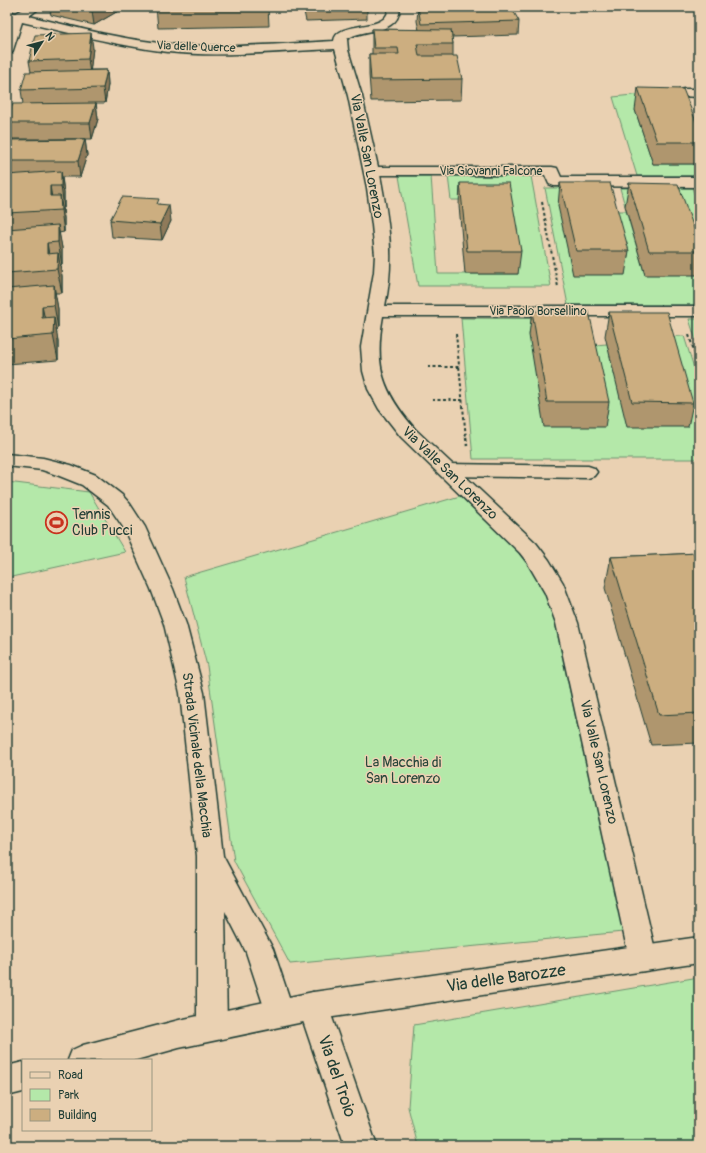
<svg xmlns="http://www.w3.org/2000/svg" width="706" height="1153" viewBox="0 0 706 1153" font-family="Pangolin,sans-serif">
	<rect width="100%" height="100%" fill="#ead1b2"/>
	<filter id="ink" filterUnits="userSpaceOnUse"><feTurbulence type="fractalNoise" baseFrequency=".025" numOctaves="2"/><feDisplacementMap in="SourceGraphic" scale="8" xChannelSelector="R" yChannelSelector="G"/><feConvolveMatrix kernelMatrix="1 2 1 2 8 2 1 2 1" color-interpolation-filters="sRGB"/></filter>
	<g filter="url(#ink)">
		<g fill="#b4e8a9" stroke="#6a926e">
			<polygon points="672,91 635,110 653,164 699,164 699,176 637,176 613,97"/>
			<polygon points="399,176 431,176 438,274 518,274 506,200 451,200 448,176 531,176 551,286 418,286"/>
			<polygon points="545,188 602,188 608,211 626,211 645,275 674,206 625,206 620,188 692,188 699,208 699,305 568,305"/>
			<path d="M 461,318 L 582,319 L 587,345 C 620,345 652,336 684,336 L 699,384 L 699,459 L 473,459 Z"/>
			<polygon points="689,319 699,319 699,350"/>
			<polygon points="7,482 89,492 125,552 7,578"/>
			<polygon points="460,496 513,546 538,578 553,614 623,932 290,964 234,861 207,666 184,577"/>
			<polygon points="699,977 699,1146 418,1146 408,1107 414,1025"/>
		</g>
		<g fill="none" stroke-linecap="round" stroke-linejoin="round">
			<defs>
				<polygon id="service" points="446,464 588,466 594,468 597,472 594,476 588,478 446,476 440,474 437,470 440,466"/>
				<g id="minor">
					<path d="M 27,7 L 34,7 L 37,10 L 29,16 C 75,27 122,40 169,44 C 224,49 280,44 334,41 C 336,22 377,30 386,16 C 388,14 388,10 388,7 L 400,7 C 399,36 365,27 347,39 L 348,50 L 362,96 L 378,167 L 552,167 L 557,168 L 561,177 L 699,177 L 699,187 L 554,186 L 549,184 L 545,175 L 380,175 C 389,222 395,259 385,306 L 699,306 L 699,316 L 383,316 C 374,366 382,391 415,429 L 536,543 L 549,560 L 563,583 L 578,623 L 657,958 L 653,967 L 643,971 L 633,967 L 629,958 L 556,623 L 545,593 L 527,562 L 520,553 L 401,437 L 379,409 L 368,389 L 363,371 L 361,347 L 374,272 L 375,255 L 372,225 L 367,188 L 348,96 L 335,49 C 280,51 223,58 168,52 C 119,46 71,33 22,22 L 13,50 L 12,53 L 7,54 L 7,31 L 11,20 L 7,19 L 7,11 L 16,13 Z"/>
					<polygon points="684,89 699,89 699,97 679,96 677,93 679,90"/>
					<polygon points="7,454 43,458 71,465 96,475 122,495 130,504 145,527 173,589 186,624 204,693 223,856 273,949 294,1012 289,1022 279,1026 269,1022 246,952 225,911 227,1026 223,1036 212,1040 201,1036 197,1026 197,856 180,693 164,624 151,589 123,527 108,505 82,485 57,475 42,470 7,466"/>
					<polygon points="313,992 323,996 328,1006 377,1146 345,1146 298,1006 303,996"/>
				</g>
				<g id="secondary">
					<polygon points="699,937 699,963 313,1020 179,1048 136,1060 68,1060 72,1050 83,1045 179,1020 313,992"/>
					<polygon points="23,1062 23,1092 7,1096 7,1066"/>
				</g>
			</defs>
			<use href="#service" stroke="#1f3d34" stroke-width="3"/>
			<use href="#minor" stroke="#1f3d34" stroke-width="3"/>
			<use href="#secondary" stroke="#1f3d34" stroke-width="3"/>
			<g stroke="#1f3d34" stroke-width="2" stroke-dasharray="3 2.5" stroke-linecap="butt">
				<polyline points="542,202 558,287"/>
				<polyline points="456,334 466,438"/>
				<polyline points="689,335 699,367"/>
				<polyline points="428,367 459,367"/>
				<polyline points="432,400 463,400"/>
			</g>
			<polyline stroke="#1f3d34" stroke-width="2.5" stroke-dasharray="4 3" stroke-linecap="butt" points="466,437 467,446"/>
			<use href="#service" fill="#ead1b2" fill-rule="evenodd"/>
			<use href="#minor" fill="#ead1b2" fill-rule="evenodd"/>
			<use href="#secondary" fill="#ead1b2" fill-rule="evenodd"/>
		</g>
		<g fill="#af966e" stroke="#1f3d34">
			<polygon points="49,7 125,7 94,25 51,15"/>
			<polygon points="156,7 268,7 269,26 158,28"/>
			<polygon points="303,7 367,7 367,19 306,21"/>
			<polygon points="418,7 519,21 518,35 452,37 453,44 453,56 462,79 461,100 371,101 369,75 369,54 372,54 372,29 419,30 417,21"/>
			<polygon points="93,48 90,70 107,70 108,85 105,103 96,103 98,119 92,139 7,139 7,123 23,104 21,90 31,72 29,61"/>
			<polygon points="638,88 699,129 699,164 653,164 635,110"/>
			<polygon points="699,89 699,120 695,110"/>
			<polygon points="85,139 87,155 80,177 62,177 64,193 64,208 63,208 64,218 64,232 59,233 62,248 62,265 60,265 62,276 62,293 55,293 58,309 58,328 56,329 58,341 58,360 7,364 7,140"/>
			<polygon points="460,183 521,251 518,274 465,274 459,205"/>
			<polygon points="560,183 629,251 625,275 573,275 558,206"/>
			<polygon points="629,183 699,242 699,268 698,275 645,275 625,206"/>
			<polygon points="160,204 171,221 162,240 112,237 110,220"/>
			<polygon points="532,311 609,402 605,427 544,427 529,335"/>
			<polygon points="609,312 693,403 688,427 627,427 605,336"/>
			<polygon points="699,553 699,743 651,745 605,588 611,557"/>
		</g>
		<g fill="#8f7a5a" stroke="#1f3d34">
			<polygon points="99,7 125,7 94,25 92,11"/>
			<polygon points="91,33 93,48 90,74 88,59"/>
			<polygon points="107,70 108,85 105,103 103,88"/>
			<polygon points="96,103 98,119 92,139 90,123"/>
			<polygon points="85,139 87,155 80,177 78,161"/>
			<polygon points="61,171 64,193 64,208 61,186"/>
			<polygon points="50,186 54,210 50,196"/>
			<polygon points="60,196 64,218 64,232 61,210"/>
			<polygon points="169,205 171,221 162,240 160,224"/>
			<polygon points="58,225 62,248 62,265 58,242"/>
			<polygon points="47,243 51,266 47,254"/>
			<polygon points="58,253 62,276 62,293 57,269"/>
			<polygon points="54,285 58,309 58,328 54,305"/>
			<polygon points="42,306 47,329 42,318"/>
			<polygon points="54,317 58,341 58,360 53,335"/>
		</g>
		<g fill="#ccae80" stroke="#1f3d34">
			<polygon points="74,7 99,7 92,11"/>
			<polygon points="156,7 205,7 156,8"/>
			<polygon points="418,7 511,7 519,21 421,24"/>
			<polygon points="372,29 451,30 453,44 417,44 419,56 457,56 462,79 371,80 369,54 399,54 398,48 374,48"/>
			<polygon points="91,33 88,59 29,61 35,35"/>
			<polygon points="107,70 103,88 21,90 26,72"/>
			<polygon points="638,88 683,89 699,129 699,142 657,142"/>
			<polygon points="96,103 90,123 7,123 7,117 13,104"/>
			<polygon points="85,139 78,161 7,161 7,140"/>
			<polygon points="61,171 61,186 50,186 50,196 60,196 61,210 7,213 7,175"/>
			<polygon points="460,183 509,183 521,251 467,251"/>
			<polygon points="560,183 610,183 629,251 576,251"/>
			<polygon points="629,183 678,184 699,242 699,251 649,251"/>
			<polygon points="122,197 159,199 157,204 169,205 160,224 110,220"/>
			<polygon points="58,225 58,242 47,243 47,254 58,253 57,269 7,273 7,229"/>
			<polygon points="54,285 54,305 42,306 42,318 54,317 53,335 7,339 7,289"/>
			<polygon points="532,311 589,312 609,402 547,402"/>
			<polygon points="609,312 667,312 693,403 632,402"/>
			<polygon points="699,553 699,713 659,715 611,557"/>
		</g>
	</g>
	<defs>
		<symbol id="stadium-ring" viewBox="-11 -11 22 22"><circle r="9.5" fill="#ead1b2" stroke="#c8321e" stroke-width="1.5"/><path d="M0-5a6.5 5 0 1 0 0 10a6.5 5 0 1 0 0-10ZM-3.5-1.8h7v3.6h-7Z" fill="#c8321e"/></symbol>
	</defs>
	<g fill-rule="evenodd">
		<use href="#stadium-ring" x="44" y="510" width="25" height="25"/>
	</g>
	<g text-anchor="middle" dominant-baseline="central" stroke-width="3" stroke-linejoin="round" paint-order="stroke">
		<g font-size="12" fill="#1f3d34" stroke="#ead1b2">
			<text transform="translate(196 47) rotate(2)">Via delle Querce</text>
			<text x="491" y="171">Via Giovanni Falcone</text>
			<text x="538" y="311">Via Paolo Borsellino</text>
		</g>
		<g font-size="14" fill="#1f3d34" stroke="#ead1b2">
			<text transform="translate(367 156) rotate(79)">Via Valle San Lorenzo</text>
			<text transform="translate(450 473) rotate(44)">Via Valle San Lorenzo</text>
			<text transform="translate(197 755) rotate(83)">Strada Vicinale della Macchia</text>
			<text transform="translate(599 762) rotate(77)">Via Valle San Lorenzo</text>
		</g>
		<g font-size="14" fill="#1f3d34" stroke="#ead1b2" text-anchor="start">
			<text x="72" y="514">Tennis<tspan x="72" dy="16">Club Pucci</tspan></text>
		</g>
		<g font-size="14" fill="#26463a" stroke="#ead1b2">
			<text x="403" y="762">La Macchia di<tspan x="403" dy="16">San Lorenzo</tspan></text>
		</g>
		<g font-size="17" fill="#1f3d34" stroke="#ead1b2">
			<text transform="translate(506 978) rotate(-8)">Via delle Barozze</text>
			<text transform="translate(337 1076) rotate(71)">Via del Troio</text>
		</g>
	</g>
	<rect width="706" height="1153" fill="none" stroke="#ead1b2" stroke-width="24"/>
	<rect x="12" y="12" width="682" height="1129" fill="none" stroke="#1f3d34" stroke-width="1.5" filter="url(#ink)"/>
	<rect x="22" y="1059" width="130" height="72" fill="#ead1b2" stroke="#999680"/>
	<rect x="30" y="1072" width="20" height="6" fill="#ead1b2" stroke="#999680"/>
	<text x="58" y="1079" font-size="12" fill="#1f3d34">Road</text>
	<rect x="30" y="1089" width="20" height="12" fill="#b4e8a9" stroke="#999680"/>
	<text x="58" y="1099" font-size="12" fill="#1f3d34">Park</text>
	<rect x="30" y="1109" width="20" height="12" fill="#ccae80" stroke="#999680"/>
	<text x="58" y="1119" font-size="12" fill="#1f3d34">Building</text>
	<g transform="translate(42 42) rotate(54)" stroke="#ead1b2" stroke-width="3" paint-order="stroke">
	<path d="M0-3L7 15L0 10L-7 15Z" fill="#1f3d34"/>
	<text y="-6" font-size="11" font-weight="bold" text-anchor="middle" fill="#1f3d34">N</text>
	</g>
</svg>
